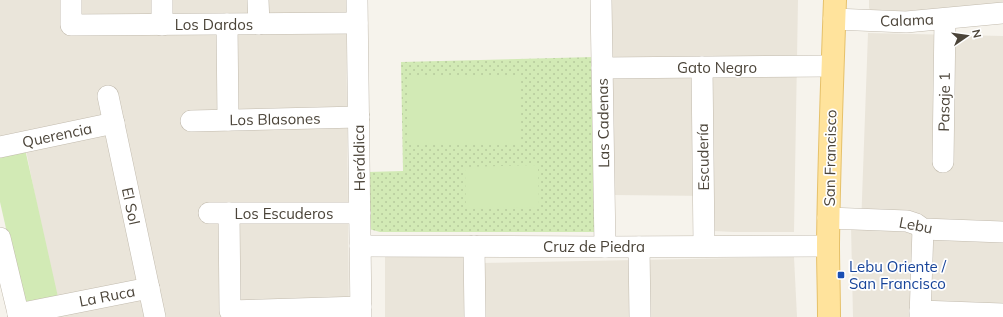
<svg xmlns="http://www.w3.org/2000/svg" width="1003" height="317" viewBox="0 0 1003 317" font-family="Mulish,sans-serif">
	<defs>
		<pattern id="grass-dots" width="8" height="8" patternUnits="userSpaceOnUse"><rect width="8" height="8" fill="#d2eab5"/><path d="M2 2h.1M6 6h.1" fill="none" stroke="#b6ca9c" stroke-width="1.8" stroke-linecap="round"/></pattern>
	</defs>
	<rect width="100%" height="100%" fill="#f6f3ec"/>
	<g fill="#eae5da">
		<polygon points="0,0 346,0 349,317 59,317 23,135 0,140"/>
		<polygon points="609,0 798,0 794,232 734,232 713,231 711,196 612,195"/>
		<polygon points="869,0 1003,0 1003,3 874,15 869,8"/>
		<polygon points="868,33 1003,36 1003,317 853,317 851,226 861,226"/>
		<polygon points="385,252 466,253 468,317 385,317"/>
		<polygon points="794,257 797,317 482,317 481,263"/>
	</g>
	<polygon fill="url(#grass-dots)" points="594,57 597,232 380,232 369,229 368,172 403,171 401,62"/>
	<g fill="#d2eab5">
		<polygon points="520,75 521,143 407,143 407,76"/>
		<polygon points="25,149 58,297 23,303 0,202 0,156"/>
		<polygon points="538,165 539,207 466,209 465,167"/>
	</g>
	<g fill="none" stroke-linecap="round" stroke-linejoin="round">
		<defs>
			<g id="minor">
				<polyline points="71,0 71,25 357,23"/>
				<polyline points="162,0 162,25"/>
				<polyline points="258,0 259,24"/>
				<polyline points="357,0 361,317"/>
				<polyline points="601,0 605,247"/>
				<polyline points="834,19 906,22 1003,13"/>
				<polyline points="227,24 228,120"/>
				<polyline points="702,67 704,246"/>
				<polyline points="602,68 832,66"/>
				<polyline points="108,96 155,317"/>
				<polyline points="191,121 359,117"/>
				<polyline points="0,147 114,123"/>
				<polyline points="943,162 945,19"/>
				<polyline points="209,213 360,213"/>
				<polyline points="229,213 230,311 361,307"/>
				<polyline points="828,218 907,221 916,224 923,229 1003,232"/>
				<polyline points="0,238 19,317"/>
				<polyline points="360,246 605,247 828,246"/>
				<polyline points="474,246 475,317"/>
				<polyline points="639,247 640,317"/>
				<polyline points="920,311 1003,314"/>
				<polyline points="18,314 149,288"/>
				<polyline points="920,317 923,229"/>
			</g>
			<path id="major" d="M 829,317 C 829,293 828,268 828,244 C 829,162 832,81 835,0"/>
		</defs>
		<use href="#minor" stroke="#c2bbae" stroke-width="22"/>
		<use href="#major" stroke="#e6c16a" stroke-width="24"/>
		<use href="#minor" stroke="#fff" stroke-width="21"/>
		<use href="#major" stroke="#ffe39c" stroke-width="22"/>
	</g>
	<rect fill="#1a4fb4" stroke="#fff" stroke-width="1.5" x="837" y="271" width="8" height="8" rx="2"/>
	<g text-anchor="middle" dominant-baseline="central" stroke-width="3.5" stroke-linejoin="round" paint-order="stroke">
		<g font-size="15" fill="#4b4439" stroke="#fff">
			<text transform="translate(907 20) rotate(-2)">Calama</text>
			<text x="214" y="24">Los Dardos</text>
			<text x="717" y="67">Gato Negro</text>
			<text transform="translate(944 102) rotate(-89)">Pasaje 1</text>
			<text transform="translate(275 119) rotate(-1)">Los Blasones</text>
			<text transform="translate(603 123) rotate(-91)">Las Cadenas</text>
			<text transform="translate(57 135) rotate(-12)">Querencia</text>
			<text transform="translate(703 157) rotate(-91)">Escudería</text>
			<text transform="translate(359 158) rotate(-91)">Heráldica</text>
			<text transform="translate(830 158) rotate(-89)">San Francisco</text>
			<text transform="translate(131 206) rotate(78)">El Sol</text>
			<text x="284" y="213">Los Escuderos</text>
			<text transform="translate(916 225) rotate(11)">Lebu</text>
			<text x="594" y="246">Cruz de Piedra</text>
			<text transform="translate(107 296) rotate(-11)">La Ruca</text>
		</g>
		<g font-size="15" fill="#164399" stroke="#fff" text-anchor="start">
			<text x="849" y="266">Lebu Oriente /<tspan x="849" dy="17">San Francisco</tspan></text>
		</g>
	</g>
	<g transform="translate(967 36) rotate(77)" stroke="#ffffff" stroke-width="3" paint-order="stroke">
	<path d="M0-3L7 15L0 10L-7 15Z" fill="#4b4439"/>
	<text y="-6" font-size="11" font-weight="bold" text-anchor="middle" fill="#4b4439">N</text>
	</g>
</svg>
